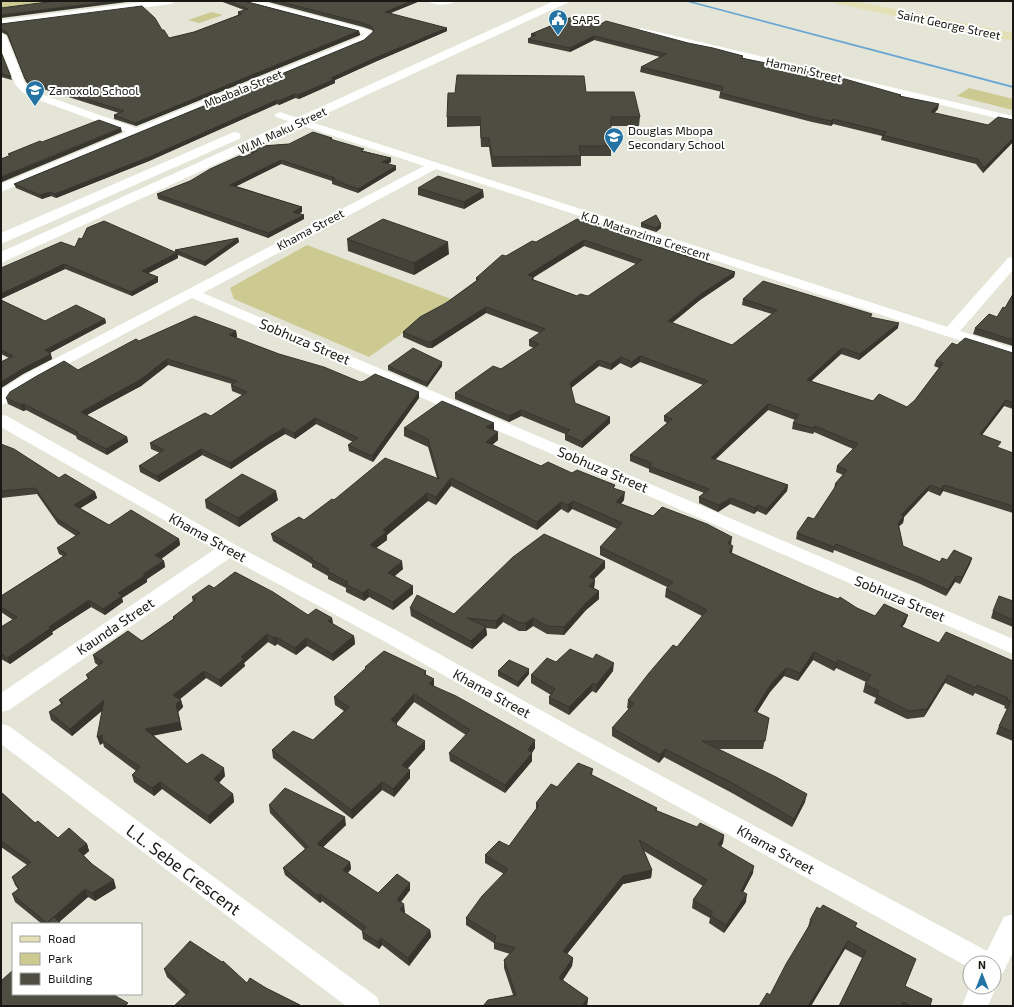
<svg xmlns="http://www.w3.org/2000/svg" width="1014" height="1007" viewBox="0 0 1014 1007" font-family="'Exo 2',sans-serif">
	<rect width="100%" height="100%" fill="#e4e4d7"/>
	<g fill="#ccc991">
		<polygon points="1,1 64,1 1,9"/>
		<polygon points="212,12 223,15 199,23 188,20"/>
		<polygon points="969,88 1013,99 1013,110 957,96"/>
		<polygon points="307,245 451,299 369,357 234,299 230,288"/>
	</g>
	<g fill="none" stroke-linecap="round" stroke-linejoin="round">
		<polygon fill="#68a6d3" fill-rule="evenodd" points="684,1 690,1 1013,86 1013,88"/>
		<g fill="#fff" fill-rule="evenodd">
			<polygon points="150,1 176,1 171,4 1,26 1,20"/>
			<polygon points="243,1 259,1 363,28 371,31 373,35 364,42 1,192 1,184 126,132 33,98 22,92 15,84 1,49 1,33 6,36 25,83 30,88 41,94 136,128 358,38 363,34 245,3"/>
			<path d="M 428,1 L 455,1 C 449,6 434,6 428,1 Z"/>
			<polygon points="641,28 1013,116 1013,122 638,33 636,31"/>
			<polygon points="280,112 947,327 1008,258 1013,257 1013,270 960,331 1013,348 1013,358 436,169 203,293 1013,639 1013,654 192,298 36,381 11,397 7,403 1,405 1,390 24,375 424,166 276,117 274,115"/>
			<polygon points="1,415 7,416 241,548 396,630 582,733 987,951 1004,917 1013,914 1013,952 1003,973 994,977 994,963 970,963 970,968 566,745 382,640 230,558 9,710 1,712 1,693 215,549 1,427"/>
			<polygon points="1,724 9,726 377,997 380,1006 346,1006 1,744"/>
			<polygon points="994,982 996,987 988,1006 962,1006 970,986 994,987"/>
		</g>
		<g fill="#fff" fill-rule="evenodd">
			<polygon points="554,1 569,1 567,3 1,263 1,252"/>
			<polygon points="234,132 239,133 241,136 239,139 1,244 1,233"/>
		</g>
		<polygon fill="#e3e0b5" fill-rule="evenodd" points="832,1 854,1 1013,33 1013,41 838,4"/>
	</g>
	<g fill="#424239" fill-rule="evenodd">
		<polygon points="220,1 244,1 359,31 360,35 136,126 114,119 114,115 119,113 40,88 30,86 26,82 7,35 1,32 1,24 162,30 169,38 194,32 238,15 238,12 244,10"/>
		<polygon points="265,1 420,1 390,13 447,31 377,61 335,80 335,83 299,99 295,98 279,105 277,104 149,161 56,198 51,196 42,199 16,188 14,184 364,40 373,32 372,30 363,27"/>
		<polygon points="572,17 688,43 743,56 743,58 901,95 901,96 938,109 934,113 988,125 1013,120 1013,142 983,173 976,164 881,140 882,136 833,124 831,126 812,122 719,98 720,93 722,92 640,72 641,67 660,57 594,40 570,52 528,43 528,39 531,37 531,34"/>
		<polygon points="1,52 11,77 12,80 1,77"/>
		<polygon points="586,92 640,117 639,126 611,126 611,156 581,156 581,166 492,167 489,147 481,147 480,126 447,127 447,117"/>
		<polygon points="332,138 332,140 364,151 391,158 391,162 388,164 396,170 358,193 332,184 332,181 281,164 236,186 302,207 302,212 299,213 304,215 304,219 268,238 158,199 157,194 190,181 252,153 248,152 248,147 289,144"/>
		<polygon points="418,188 484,197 464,209 418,195"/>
		<polygon points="641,223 661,224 661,228 656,232 641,227"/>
		<path d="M 605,229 L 645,239 L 642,241 L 735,272 L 734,277 L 700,300 L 672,323 L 732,345 L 772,314 L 742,305 L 743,299 L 872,314 L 871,317 L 898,328 L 859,360 L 841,354 L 811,381 L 873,401 L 907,407 L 915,400 L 939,368 L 934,366 L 936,361 L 957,345 L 1013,353 L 1013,409 L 1004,406 L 982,435 L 999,448 L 1013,453 L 1013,513 L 943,491 L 940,496 L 928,491 L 904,517 L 903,523 L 899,526 L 903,546 L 940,562 L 947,560 L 972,558 L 970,564 L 960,584 L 955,582 L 946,596 L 918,583 L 834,550 L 833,553 L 796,539 L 797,533 L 814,519 L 834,489 L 835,484 L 843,475 L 836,472 L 837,466 L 853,449 L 814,432 L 813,434 L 792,429 L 793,423 L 795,420 L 768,410 L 715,460 L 788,485 L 787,491 L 766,515 L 757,511 L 754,514 L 730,504 L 718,512 L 699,503 L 699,497 L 704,493 L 649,472 L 649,469 L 630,461 L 630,455 L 667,423 L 664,421 L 664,416 L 703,385 L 640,362 L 631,368 L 620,363 L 611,370 L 599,366 L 571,388 L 575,403 L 610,417 L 610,423 L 582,448 L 565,440 L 565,434 L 521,416 L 509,422 L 455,399 L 455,393 L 501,369 L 534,348 L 529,346 L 529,340 L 540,333 L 486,313 L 432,348 L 428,348 L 403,337 L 403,332 L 446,303 L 476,281 L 476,278 L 506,256 L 536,242 ZM 584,246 L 636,264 L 588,296 L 577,296 L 534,280 L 533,277 Z"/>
		<polygon points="238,238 239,242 205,266 178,255 178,258 148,273 158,277 158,282 132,296 65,269 1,299 1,268 75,247 82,239 175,252 175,250"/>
		<polygon points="347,239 449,254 414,275 348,251"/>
		<polygon points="1013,294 1013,346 973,334 975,328 997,317 1005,308"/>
		<polygon points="1,300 45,321 105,319 106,323 50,353 52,359 23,374 1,388 1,362 9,358 1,354"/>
		<polygon points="236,331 237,337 235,338 279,354 360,382 419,392 419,398 373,462 349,451 348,445 353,442 316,424 295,439 285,434 267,445 231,469 202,455 159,482 140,472 139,466 160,453 151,449 150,443 211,416 242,395 232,391 231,385 232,384 168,365 141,386 87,415 127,437 128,442 107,455 77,439 76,436 26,410 23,411 8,404 6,398 78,370 139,341"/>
		<polygon points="388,366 442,366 427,387 388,370"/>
		<polygon points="494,423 494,430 498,440 492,445 541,466 572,473 615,485 614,488 624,500 621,504 731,544 732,554 875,616 908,615 905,623 902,627 939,643 1013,661 1013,741 996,734 999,726 1007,709 1004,708 1005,706 975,693 973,696 945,683 924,717 907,719 874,703 876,698 863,692 865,684 866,682 836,668 834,671 813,660 798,681 784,676 770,692 757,712 769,718 763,749 718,749 805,802 792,827 732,793 664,757 659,763 612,736 612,728 629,709 627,708 628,700 677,647 702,616 665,597 666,589 667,587 600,555 600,547 617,529 572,509 568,513 561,509 537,530 451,486 436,505 428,501 387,535 387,540 376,548 403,569 395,576 413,586 413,594 393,610 369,597 364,601 346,592 346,588 328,579 328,576 312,567 312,564 273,541 271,534 304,520 334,500 437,478 428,447 404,436 404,428"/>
		<polygon points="1,444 59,478 95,492 97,498 80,508 109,525 179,539 180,545 161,559 164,561 165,567 147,579 147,582 122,598 123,602 105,615 91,607 52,632 53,634 10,664 1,659 1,627 13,620 1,612 1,596 63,556 59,554 57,548 76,536 58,524 37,494 1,498"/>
		<polygon points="205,500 278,500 239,527 206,508"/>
		<polygon points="605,568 594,579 595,580 594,588 599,591 599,599 586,610 564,635 547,634 533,626 526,631 519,631 503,622 496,629 486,628 487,635 472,649 411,616 410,608 454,614"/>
		<polygon points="214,588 308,615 332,618 333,624 354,636 355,644 333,661 307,646 296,655 277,644 275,646 268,642 244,663 245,666 221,687 206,678 180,699 181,700 183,707 178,712 182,730 153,735 187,764 225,776 219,783 233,794 234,802 210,824 162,789 154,796 134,782 132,775 136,771 104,747 103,743 100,745 102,711 72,736 51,720 49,712 61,704 59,700 88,679 86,675 99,666 95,663 93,655 142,641 173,619 173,617 193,602 192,597"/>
		<polygon points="1013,601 1013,627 991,618 993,611"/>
		<polygon points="556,662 613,671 596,693 592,691 569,715 549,704 549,697 551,695 531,683 531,675"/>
		<polygon points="365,667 426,671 426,675 434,679 434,686 535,748 532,753 532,761 505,793 450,761 449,753 466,735 414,702 396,723 397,726 425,749 407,768 410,778 394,797 382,790 352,819 273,758 272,750 313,740 344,711 335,705 334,697 365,669"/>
		<polygon points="498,671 529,674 518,687 498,676"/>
		<polygon points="593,769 592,775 657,808 657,811 697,827 724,835 723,843 721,846 753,873 743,892 746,902 724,933 709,923 710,918 692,908 693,900 703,886 644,851 652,870 651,878 623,884 567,954 573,958 572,966 563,980 588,998 587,1006 483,1006 513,995 504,968 504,960 510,954 494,949 494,943 466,925 466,918 504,874 485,863 485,855 509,846 536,810 536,803 557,787"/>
		<polygon points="1,792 35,823 58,838 87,844 89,851 83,856 116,888 95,901 88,897 59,922 61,924 42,924 15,902 12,894 18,889 15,885 12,877 27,865 1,847"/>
		<polygon points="269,805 346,825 323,847 350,862 351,869 348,873 378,893 410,883 410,890 401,902 405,912 404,913 430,930 431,937 409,966 382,945 379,949 363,939 362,931 322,901 320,903 285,875 283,868 305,849 270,813"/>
		<polygon points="810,920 856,927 916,959 905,986 930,1006 839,1006 862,958 845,949 811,1006 759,1006 770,995 808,927"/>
		<polygon points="164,969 247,983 266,988 300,1005 300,1006 175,1006 186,995 167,977"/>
	</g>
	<g fill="#36362e">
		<polygon points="112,1 135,1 1,18 1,15"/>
		<polygon points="412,1 420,1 386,15 385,12"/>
		<polygon points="447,28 447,31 377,61 335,80 335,83 299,99 298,95 331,78 377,57"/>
		<polygon points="359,31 360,35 136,126 135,123"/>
		<polygon points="594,36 594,40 570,52 570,48"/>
		<polygon points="294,94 295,98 279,105 279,101"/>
		<polygon points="277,100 277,104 149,161 56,198 55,194"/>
		<polygon points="939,104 938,109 930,117 931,112"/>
		<polygon points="833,119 833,124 831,126 831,121"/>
		<polygon points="121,128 122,132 2,182 1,177"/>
		<polygon points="1013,138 1013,142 983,173 984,168"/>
		<polygon points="391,158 391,162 383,166 382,162"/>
		<polygon points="281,160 281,164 231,189 230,185"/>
		<polygon points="396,166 396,170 358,193 358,189"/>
		<polygon points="483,190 484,197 464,209 464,202"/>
		<polygon points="50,192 51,196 42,199 40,195"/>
		<polygon points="302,207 302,212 294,216 293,212"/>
		<polygon points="304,215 304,219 268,238 268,233"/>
		<polygon points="661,224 661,228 656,232 656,228"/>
		<polygon points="645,234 645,239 637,245 637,240"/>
		<polygon points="238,238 239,242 205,266 204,262"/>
		<polygon points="584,240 584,246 528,281 528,275"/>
		<polygon points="448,242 449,254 414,275 414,263"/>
		<polygon points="177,253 178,258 143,276 142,271"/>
		<polygon points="64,264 65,269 1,299 1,294"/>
		<polygon points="735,272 734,277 700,300 667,327 668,321 701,294"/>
		<polygon points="158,277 158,282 132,296 131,292"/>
		<polygon points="486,307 486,313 432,348 431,342"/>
		<polygon points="105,319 106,323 46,355 45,350"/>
		<polygon points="899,323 898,328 859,360 860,354"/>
		<polygon points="236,331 237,337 230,341 229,335"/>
		<polygon points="842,348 841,354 806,386 807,380"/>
		<polygon points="51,354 52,359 23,374 1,388 1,382 22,369"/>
		<polygon points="640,356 640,362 631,368 632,362"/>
		<polygon points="621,357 620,363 611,370 611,364"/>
		<polygon points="167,359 168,365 141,386 83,417 81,412"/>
		<polygon points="599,360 599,366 570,389 570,383"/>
		<polygon points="442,362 442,366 427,387 427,383"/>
		<polygon points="419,392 419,398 373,462 372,456"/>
		<polygon points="1006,400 1004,406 978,440 980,434"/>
		<polygon points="24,404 26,410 23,411 21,405"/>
		<polygon points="768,404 768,410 710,464 711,458"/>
		<polygon points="521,410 521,416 509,422 509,416"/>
		<polygon points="610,417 610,423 582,448 582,442"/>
		<polygon points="315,418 316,424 295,439 294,433"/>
		<polygon points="494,423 494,430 486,427"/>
		<polygon points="815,426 814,432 813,434 814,428"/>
		<polygon points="284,428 285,434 267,445 231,469 230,463 266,439"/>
		<polygon points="498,432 498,440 486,450 486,442"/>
		<polygon points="127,437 128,442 107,455 106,449"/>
		<polygon points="201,449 202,455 159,482 157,476"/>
		<polygon points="451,478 451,486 436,505 436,497"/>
		<polygon points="788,485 787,491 766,515 767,509"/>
		<polygon points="930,485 928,491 904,517 903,523 896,529 898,523 901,515"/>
		<polygon points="944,485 943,491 940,496 941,489"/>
		<polygon points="276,491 278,500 239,527 238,518"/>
		<polygon points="95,492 97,498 76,511 74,505"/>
		<polygon points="625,492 624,500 616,509 616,502"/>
		<polygon points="427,493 428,501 387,535 387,540 371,552 370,545 383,530"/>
		<polygon points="731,498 730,504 718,512 719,505"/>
		<polygon points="573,501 572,509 568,513 568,505"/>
		<polygon points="561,502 561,509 537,530 537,522"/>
		<polygon points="758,505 757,511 754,514 755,508"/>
		<polygon points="732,537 731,545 728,543"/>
		<polygon points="179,539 180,545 157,562 155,555"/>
		<polygon points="836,544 833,553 834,547"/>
		<polygon points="733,546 732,553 727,560 729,552"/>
		<polygon points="972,558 970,564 960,584 962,577"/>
		<polygon points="164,561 165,567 147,579 147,582 122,598 123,602 105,615 103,609 118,593 143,574"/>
		<polygon points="402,561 403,569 389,580 388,573"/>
		<polygon points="605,561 605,568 588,585 589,577"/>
		<polygon points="956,576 955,582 946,596 948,590"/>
		<polygon points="595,580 594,588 589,594 589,586"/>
		<polygon points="413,586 413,594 393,610 393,602"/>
		<polygon points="368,589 369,597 364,601 363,593"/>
		<polygon points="599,591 599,599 586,610 564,635 564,627 587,602"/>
		<polygon points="89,600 91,607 52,632 53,634 10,664 7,658 49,627"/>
		<polygon points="503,614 503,622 496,629 496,621"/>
		<polygon points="908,615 905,623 897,634 900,626"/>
		<polygon points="332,618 333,625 328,621"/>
		<polygon points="533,618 533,626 526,631 526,623"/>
		<polygon points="486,627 487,635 472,649 471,641"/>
		<polygon points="267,634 268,642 244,663 245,666 221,687 219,680 241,657"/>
		<polygon points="354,636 355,644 333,661 332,654"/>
		<polygon points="276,637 277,644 275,646 274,638"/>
		<polygon points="306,638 307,646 296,655 295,648"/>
		<polygon points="814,652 813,660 798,681 800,673"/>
		<polygon points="838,660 836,668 834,671 836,663"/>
		<polygon points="614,663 613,671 596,693 596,685"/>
		<polygon points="786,668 784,676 770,692 753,719 754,711 771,684"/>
		<polygon points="529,669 529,674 518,687 518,682"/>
		<polygon points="204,671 206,678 175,703 173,695"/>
		<polygon points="948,675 945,683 924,717 927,709"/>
		<polygon points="434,679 434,687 429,684"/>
		<polygon points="593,683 592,691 569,715 569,707"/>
		<polygon points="414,694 414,702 392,729 391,720"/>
		<polygon points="104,700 106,707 72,736 70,729"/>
		<polygon points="181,700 183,707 178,712 182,730 147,737 145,729 176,704"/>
		<polygon points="102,735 102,740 103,743 100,745 97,737"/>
		<polygon points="535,740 535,748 528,758 528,750"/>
		<polygon points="425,741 425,749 403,774 402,765"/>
		<polygon points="665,749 664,757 659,763 660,755"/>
		<polygon points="532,753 532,761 505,793 505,785"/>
		<polygon points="224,768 225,776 216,786 214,779"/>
		<polygon points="410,770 410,778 394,797 393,789"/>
		<polygon points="160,782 162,789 154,796 152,788"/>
		<polygon points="382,782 382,790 352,819 351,810"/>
		<polygon points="233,794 234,802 210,824 208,816"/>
		<polygon points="807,794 805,802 792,827 794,819"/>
		<polygon points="345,817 346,825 318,852 317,844"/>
		<polygon points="724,835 723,843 717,853 718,845"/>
		<polygon points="87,844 89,851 81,858 78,850"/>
		<polygon points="350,862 351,869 344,877 343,870"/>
		<polygon points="754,866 753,873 740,898 741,891"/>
		<polygon points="652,870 651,878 623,884 563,959 563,951 623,876"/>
		<polygon points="114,880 116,888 95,901 92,893"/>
		<polygon points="410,883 410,890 397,907 397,900"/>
		<polygon points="85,889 88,897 57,924 47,923"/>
		<polygon points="320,894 322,901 320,903 318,896"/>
		<polygon points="747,894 746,902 724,933 726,925"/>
		<polygon points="404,904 405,912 401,917 400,910"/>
		<polygon points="430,930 431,937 409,966 408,958"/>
		<polygon points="381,938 382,945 379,949 378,942"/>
		<polygon points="848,941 845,949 811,1006 808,1006"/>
		<polygon points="573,958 572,966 559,986 559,978"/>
		<polygon points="588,998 587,1006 582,1006"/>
	</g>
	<g fill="#4d4d42" stroke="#36362e" fill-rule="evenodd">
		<polygon points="55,1 112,1 1,15 1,8"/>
		<polygon points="228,1 244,1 359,31 135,123 114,115 124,111 39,84 29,82 25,79 7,32 1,29 1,24 142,6 155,18 162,30 164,30 169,38 194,32 242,14 238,12 248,9"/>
		<polygon points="277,1 412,1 385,12 447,28 377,57 331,78 335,79 298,95 294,94 279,101 277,100 149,157 55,194 50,192 40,195 14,184 364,40 374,31 371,26 363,23"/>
		<polygon points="572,17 601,24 606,21 688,43 713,48 743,56 741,58 845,79 901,95 899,96 939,104 931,112 988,125 998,117 1013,120 1013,138 984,168 978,159 882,135 887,132 833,119 831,121 813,117 720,93 722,91 723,87 641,67 666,54 594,36 570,48 528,39 536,35 531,34"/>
		<polygon points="1,52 11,77 1,73"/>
		<polygon points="457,75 584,76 586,92 634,92 640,117 611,117 611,146 579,146 581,156 492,157 489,138 481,138 480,117 447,117 448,93 455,93"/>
		<polygon points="99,120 121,128 1,177 1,165 2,165 1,164 1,159 11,155 8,154 40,141 42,142"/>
		<polygon points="313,132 332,138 330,139 364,149 361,151 391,158 382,162 396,166 358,189 332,179 335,178 281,160 230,185 302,207 293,212 304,215 268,233 157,194 190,181 210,169 239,156 244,157 257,151 248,147 289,144"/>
		<polygon points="438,176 483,190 464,202 418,188"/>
		<polygon points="656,215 661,224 656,228 641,223"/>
		<polygon points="383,219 448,242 414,263 347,239"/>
		<path d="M 577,219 L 605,229 L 609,227 L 622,231 L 628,228 L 645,234 L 637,240 L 735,272 L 701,294 L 668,321 L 732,345 L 777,310 L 743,299 L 763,281 L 872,314 L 870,317 L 899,323 L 860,354 L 842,348 L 807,380 L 873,401 L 879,394 L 907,407 L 915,400 L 943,363 L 936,361 L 952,343 L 957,345 L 965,338 L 1013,353 L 1013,403 L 1006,400 L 980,434 L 1001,442 L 997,447 L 1013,453 L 1013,506 L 944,485 L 941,489 L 930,485 L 901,515 L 904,516 L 898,523 L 903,546 L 940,562 L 942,558 L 947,560 L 954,550 L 972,558 L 962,577 L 956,576 L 948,590 L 919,577 L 836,544 L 834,547 L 797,533 L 808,517 L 814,519 L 837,484 L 835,484 L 847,470 L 837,466 L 851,451 L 858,444 L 815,426 L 814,428 L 793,423 L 799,415 L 768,404 L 711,458 L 788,485 L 767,509 L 758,505 L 755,508 L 731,498 L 719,505 L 699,497 L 709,489 L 649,466 L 652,463 L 630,455 L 672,419 L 664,416 L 708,381 L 640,356 L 632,362 L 621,357 L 611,364 L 599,360 L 570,383 L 575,403 L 610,417 L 582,442 L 565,434 L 570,430 L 521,410 L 509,416 L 455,393 L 493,366 L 501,369 L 539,344 L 529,340 L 545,329 L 486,307 L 431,342 L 427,342 L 403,332 L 420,317 L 446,303 L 479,279 L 476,278 L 502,255 L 506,256 L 532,241 L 536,242 ZM 584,240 L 642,260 L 588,296 L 580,294 L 577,296 L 531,279 L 534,277 L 528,275 Z"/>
		<polygon points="104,221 177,253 142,271 158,277 131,292 64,264 1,294 1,268 61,242 75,247 79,238 82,239 87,228"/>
		<polygon points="238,238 204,262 175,250"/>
		<polygon points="1013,294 1013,340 975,328 989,314 997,317 1003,307 1005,308"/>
		<polygon points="1,300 45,321 76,305 105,319 45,350 51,354 22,369 1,382 1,362 13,356 1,350"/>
		<polygon points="195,316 236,331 229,335 279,354 324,367 360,382 364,381 375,374 419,392 372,456 348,445 358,438 315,418 294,433 284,428 266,439 230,463 201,449 157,476 139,466 164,450 150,443 205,413 211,416 247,392 231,385 237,381 167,359 140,380 81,412 127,437 106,449 76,433 78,432 24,404 21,405 6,398 10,392 35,377 64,361 78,370 136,339 139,341"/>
		<polygon points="413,348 442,362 427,383 388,366"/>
		<polygon points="442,401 494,423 486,427 498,432 486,442 541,466 548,462 572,473 577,470 615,485 613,488 625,492 616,502 653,516 662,507 707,524 732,537 728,543 733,546 729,552 815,590 838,599 840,597 857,608 875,616 884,604 908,615 900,626 939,643 946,632 1013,661 1013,732 999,726 1011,701 1007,700 1008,698 977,685 976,688 948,675 927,709 909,711 877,695 879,691 865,684 871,675 838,660 836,663 814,652 800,673 786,668 771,684 754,711 769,718 765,741 702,741 776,777 807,794 794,819 734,784 665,749 660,755 612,728 634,703 628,700 649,673 673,645 677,647 707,610 666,589 673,582 600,547 622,523 573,501 568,505 561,502 537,522 451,478 436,497 427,493 383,530 386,532 370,545 402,561 388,573 413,586 393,602 368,589 363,593 345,584 348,582 327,571 329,569 311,559 313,558 271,534 299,517 304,520 332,499 334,500 385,458 439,479 428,439 404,428"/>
		<polygon points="1,444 14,449 59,478 65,474 95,492 74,505 109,525 131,510 179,539 155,555 164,561 143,574 146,575 118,593 122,596 103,609 89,600 49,627 51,628 7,658 1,654 1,627 17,617 1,607 1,596 67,554 57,548 80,533 56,518 35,488 1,491"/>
		<polygon points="242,474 276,491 238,518 205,500"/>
		<polygon points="544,534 605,561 589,577 595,580 589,586 599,591 587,602 564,627 547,626 533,618 526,623 519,623 503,614 496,621 467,618 486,627 471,641 410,608 417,595 454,614 513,557"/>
		<polygon points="235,572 273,592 308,615 316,609 332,618 328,621 354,636 332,654 306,638 295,648 276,637 274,638 267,634 241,657 244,659 219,680 204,671 173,695 181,700 176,704 180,722 145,729 187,764 202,754 224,768 214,779 233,794 208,816 160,782 152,788 132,775 140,767 102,740 102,735 97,737 104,700 70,729 49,712 63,703 59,700 89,678 86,675 103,662 93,655 128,631 142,641 175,618 173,617 196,599 192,597 209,585 214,588"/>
		<polygon points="999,596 1013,601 1013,620 993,611"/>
		<polygon points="570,649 593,659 596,654 614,663 596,685 593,683 569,707 549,697 555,689 531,675 547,658 556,662"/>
		<polygon points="384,651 426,671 424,674 434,679 429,684 456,696 535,740 528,750 532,753 505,785 449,753 470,730 414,694 391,720 397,724 396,725 425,741 402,765 410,770 393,789 382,782 351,810 272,750 293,731 313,740 349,707 334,697 366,668 365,667"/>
		<polygon points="509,660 529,669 518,682 498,671"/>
		<polygon points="578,763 593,769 590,774 657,808 655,810 697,827 700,823 724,835 718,845 754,866 741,891 747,894 726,925 710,915 713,912 693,900 707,880 639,840 652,870 623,876 563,951 573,958 559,978 588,998 582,1006 483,1006 488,1000 516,995 504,960 515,948 494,942 496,936 466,918 482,896 508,869 485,855 499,841 509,846 539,805 536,803 551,784 557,787"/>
		<polygon points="285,788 345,817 317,844 350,862 343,870 378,893 397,874 410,883 397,900 404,904 400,910 430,930 408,958 381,938 378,942 362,932 366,927 320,894 318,896 283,868 308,847 269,805"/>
		<polygon points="1,792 35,823 38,821 58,838 69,828 87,844 78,850 92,864 114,880 92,893 85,889 47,923 12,894 19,889 12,877 31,862 1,841"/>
		<polygon points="823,905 857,923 855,927 916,959 905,986 932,999 930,1006 911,1006 903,1002 901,1006 839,1006 866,951 848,941 808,1006 759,1006 767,993 770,995 786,964 812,921 810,920 817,907 820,909"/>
		<polygon points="54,917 61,924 46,924"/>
		<polygon points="190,941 222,962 223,961 247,983 250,978 266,988 300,1005 299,1006 174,1006 189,992 164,969"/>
		<polygon points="13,970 13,994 112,994 128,1003 125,1006 1,1006 1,981"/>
	</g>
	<defs>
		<symbol id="civic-pin" viewBox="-11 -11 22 30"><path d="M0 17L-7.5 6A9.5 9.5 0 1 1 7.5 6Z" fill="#2374a5" stroke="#fff"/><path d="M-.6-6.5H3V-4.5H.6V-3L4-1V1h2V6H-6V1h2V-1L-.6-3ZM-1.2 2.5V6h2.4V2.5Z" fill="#fff"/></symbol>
		<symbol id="school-pin" viewBox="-11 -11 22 30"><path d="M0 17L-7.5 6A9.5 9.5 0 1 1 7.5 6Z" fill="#2374a5" stroke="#fff"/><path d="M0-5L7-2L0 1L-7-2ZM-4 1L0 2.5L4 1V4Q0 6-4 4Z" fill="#fff"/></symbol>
	</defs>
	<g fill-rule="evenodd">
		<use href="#civic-pin" x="547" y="8" width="22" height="30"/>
		<use href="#school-pin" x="24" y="79" width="22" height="30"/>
		<use href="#school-pin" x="603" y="126" width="22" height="30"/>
	</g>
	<g text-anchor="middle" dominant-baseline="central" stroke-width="4" stroke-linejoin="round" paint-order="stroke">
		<g font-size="12" fill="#191814" stroke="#fff" text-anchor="start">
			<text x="572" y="19">SAPS</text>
			<text x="49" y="90">Zanoxolo School</text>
			<text x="628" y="130">Douglas Mbopa<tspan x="628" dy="14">Secondary School</tspan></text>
		</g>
		<g font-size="12" fill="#191814" stroke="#fff">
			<text transform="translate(949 24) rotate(12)">Saint George Street</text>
			<text transform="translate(804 69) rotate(13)">Hamani Street</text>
			<text transform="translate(243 88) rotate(-22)">Mbabala Street</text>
			<text transform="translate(282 130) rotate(-25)">W.M. Maku Street</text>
			<text transform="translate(310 229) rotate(-28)">Khama Street</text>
			<text transform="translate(646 235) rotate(18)">K.D. Matanzima Crescent</text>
		</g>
		<g font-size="14" fill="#191814" stroke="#fff">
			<text transform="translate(305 341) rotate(23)">Sobhuza Street</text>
			<text transform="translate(603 469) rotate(23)">Sobhuza Street</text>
			<text transform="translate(208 537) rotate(29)">Khama Street</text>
			<text transform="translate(900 598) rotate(23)">Sobhuza Street</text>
			<text transform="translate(115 626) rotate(-34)">Kaunda Street</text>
			<text transform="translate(492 693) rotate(29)">Khama Street</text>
			<text transform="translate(776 849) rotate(29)">Khama Street</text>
		</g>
		<g font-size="17" fill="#191814" stroke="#fff">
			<text transform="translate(184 869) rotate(37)">L.L. Sebe Crescent</text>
		</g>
	</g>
	<rect width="1014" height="1007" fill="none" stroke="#191814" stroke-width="4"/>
	<rect x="12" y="923" width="130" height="72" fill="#ffffff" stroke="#a3a3a1"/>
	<rect x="20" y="936" width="20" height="6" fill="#e3e0b5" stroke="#a3a3a1"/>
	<text x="48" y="943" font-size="12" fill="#191814">Road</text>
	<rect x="20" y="953" width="20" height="12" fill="#ccc991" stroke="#a3a3a1"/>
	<text x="48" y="963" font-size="12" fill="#191814">Park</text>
	<rect x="20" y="973" width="20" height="12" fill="#4d4d42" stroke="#a3a3a1"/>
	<text x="48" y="983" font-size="12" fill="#191814">Building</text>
	<g transform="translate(982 975)"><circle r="19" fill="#ffffff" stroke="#a3a3a1"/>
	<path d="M0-3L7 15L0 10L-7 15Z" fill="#2374a5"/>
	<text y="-6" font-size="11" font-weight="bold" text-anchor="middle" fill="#191814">N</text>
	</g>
</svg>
